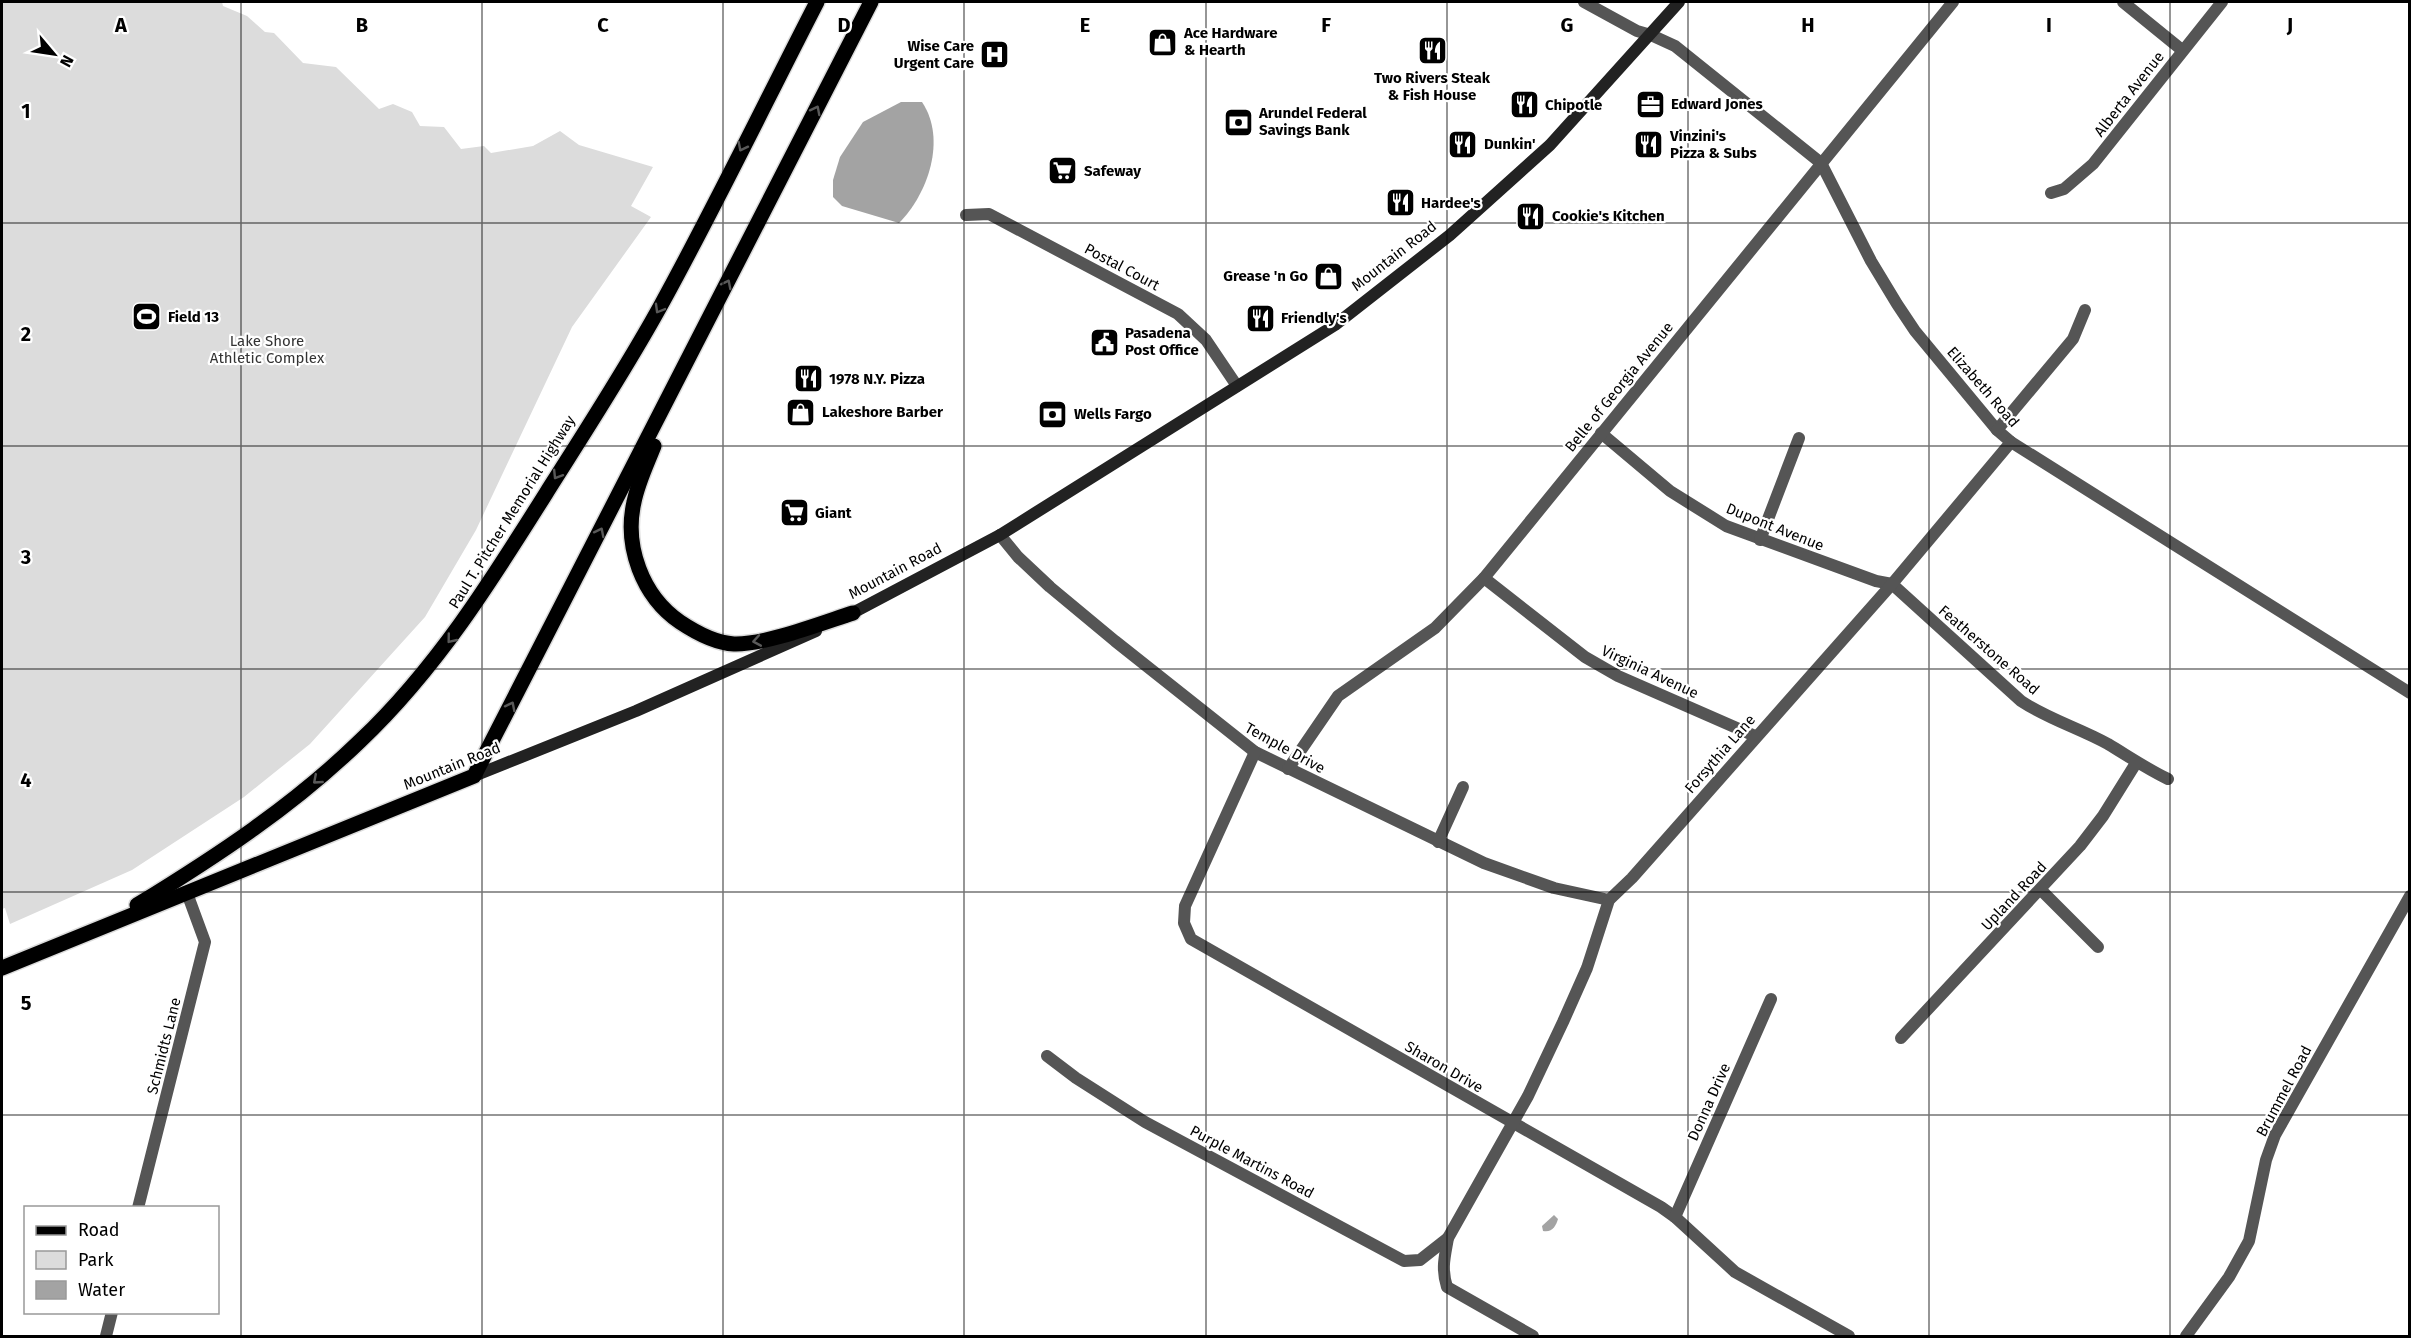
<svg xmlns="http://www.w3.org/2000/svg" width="2411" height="1338" viewBox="0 0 2411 1338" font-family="'Fira Sans',sans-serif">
	<rect width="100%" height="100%" fill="#fff"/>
	<polygon fill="#dcdcdc" points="2,2 222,2 223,6 247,16 265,32 274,33 303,63 336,67 379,109 393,104 412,112 420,126 444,127 461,149 484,146 491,153 533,146 560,131 579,145 653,167 631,206 651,217 572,327 476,530 425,617 310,744 244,797 132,870 10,924 5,908 2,909"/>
	<g fill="#a3a3a3">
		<path d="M 901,102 L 922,102 C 947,139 928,194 899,223 L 842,206 L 833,197 L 833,180 L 840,157 L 863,122 Z"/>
		<path d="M 1554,1215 L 1558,1219 C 1556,1226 1552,1233 1543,1231 L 1542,1226 Z"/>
	</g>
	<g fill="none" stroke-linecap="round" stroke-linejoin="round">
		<defs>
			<g id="primary">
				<path d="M 654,446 C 647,464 638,482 634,502 C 624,546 642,596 680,622 C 695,632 716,643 734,644 C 765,645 822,623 853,613"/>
				<path d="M 137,905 C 217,856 293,806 360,741 C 438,667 493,578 550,487 C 588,427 627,367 661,305 C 716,205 765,103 817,2"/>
				<polyline points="2,968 474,776 871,2"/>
			</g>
		</defs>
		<use href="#primary" stroke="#dbdbdb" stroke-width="18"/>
		<g stroke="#555" stroke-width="12">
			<polyline points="2123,2 2182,50"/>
			<polyline points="1651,35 1675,46 1821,163 1871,261 1897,304 1915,331 1997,430 2011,442 2410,693"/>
			<polyline points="2051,193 2064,189 2093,164 2222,2"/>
			<polyline points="966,215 989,214 1178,314 1206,340 1237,386"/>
			<polyline points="1997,430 2073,339 2085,310"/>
			<path d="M 1601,433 L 1670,491 L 1726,526 L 1876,581 L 1892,584 L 2021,701 C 2048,719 2079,728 2108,744 C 2128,756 2147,769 2168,779"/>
			<polyline points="1000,535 1018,557 1050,587 1115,641 1255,752 1484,863 1554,888 1609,900"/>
			<polyline points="1760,540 1799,438"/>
			<polyline points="1484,578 1585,657 1618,676 1755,736"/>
			<polyline points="1255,752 1185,906 1184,923 1191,939 1661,1207 1675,1217 1735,1272 1849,1336"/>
			<polyline points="1288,769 1338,696 1435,628 1484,578 1953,2"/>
			<polyline points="1438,842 1463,787"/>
			<polyline points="2041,890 2098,947"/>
			<polyline points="1901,1038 2080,846 2103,816 2136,763"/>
			<polyline points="1047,1056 1076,1078 1145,1122 1404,1261 1420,1260 1448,1238"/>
			<polyline points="138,1208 205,942 187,893"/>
			<polyline points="1675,1217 1771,999"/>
			<polyline points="106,1336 112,1312"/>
			<path d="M 1533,1336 L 1447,1287 C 1441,1268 1445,1256 1448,1238 L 1528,1096 L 1563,1022 L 1587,968 L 1609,900 L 1632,878 L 1892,584 L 2011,442"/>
			<polyline points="2186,1336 2229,1277 2249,1241 2266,1160 2275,1135 2410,896"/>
		</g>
		<polyline stroke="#555" stroke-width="12" points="1584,2 1637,31 1651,35"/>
		<g stroke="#222" stroke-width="12">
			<polyline points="845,617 1000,535 1335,325 1450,235 1550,145 1679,2"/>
			<polyline points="474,776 636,711 816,631"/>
		</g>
		<use href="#primary" stroke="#000" stroke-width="15"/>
	</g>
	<defs><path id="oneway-chevron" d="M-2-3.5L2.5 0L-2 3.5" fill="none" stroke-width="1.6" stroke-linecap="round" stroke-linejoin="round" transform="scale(1.5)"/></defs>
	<g stroke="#595959">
		<use href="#oneway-chevron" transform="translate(816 110) rotate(-63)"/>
		<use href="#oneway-chevron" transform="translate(742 147) rotate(117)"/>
		<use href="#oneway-chevron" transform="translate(727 284) rotate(-63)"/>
		<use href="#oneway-chevron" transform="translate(659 309) rotate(120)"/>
		<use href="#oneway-chevron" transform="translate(557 475) rotate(122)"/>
		<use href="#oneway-chevron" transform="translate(600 532) rotate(-63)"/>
		<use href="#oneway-chevron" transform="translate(451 639) rotate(129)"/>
		<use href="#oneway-chevron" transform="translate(757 641) rotate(170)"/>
		<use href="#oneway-chevron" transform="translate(511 706) rotate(-63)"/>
		<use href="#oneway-chevron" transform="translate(317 780) rotate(139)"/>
	</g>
	<path fill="none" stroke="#000" stroke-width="1.5" stroke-opacity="0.55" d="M 241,2 L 241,1336M 482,2 L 482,1336M 723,2 L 723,1336M 964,2 L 964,1336M 1206,2 L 1206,1336M 1447,2 L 1447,1336M 1688,2 L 1688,1336M 1929,2 L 1929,1336M 2170,2 L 2170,1336M 2,223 L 2410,223M 2,446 L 2410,446M 2,669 L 2410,669M 2,892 L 2410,892M 2,1115 L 2410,1115"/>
	<defs>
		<symbol id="shop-square" viewBox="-11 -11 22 22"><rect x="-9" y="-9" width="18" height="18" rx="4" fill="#000" stroke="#fff"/><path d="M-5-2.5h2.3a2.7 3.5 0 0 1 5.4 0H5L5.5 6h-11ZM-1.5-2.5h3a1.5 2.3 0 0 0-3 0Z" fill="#fff"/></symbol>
		<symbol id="restaurant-square" viewBox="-11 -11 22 22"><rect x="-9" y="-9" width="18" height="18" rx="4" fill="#000" stroke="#fff"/><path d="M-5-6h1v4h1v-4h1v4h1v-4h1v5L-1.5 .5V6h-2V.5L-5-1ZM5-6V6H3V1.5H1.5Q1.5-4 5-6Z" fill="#fff"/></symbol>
		<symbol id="hospital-square" viewBox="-11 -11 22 22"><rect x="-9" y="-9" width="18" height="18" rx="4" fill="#000" stroke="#fff"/><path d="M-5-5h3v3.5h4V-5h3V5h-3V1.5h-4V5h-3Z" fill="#fff"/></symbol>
		<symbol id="office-square" viewBox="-11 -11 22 22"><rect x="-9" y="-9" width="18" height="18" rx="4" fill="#000" stroke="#fff"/><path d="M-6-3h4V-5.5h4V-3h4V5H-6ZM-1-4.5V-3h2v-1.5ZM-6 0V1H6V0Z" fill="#fff"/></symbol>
		<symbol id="bank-square" viewBox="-11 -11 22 22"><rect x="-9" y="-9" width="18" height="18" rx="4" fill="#000" stroke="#fff"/><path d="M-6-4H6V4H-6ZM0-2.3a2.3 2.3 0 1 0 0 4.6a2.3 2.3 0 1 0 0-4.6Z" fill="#fff"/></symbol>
		<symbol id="supermarket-square" viewBox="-11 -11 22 22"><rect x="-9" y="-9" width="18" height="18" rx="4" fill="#000" stroke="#fff"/><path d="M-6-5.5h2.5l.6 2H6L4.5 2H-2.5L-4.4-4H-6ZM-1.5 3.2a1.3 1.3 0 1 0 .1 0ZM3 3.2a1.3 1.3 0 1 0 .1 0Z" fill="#fff"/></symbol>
		<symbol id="stadium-square" viewBox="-11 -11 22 22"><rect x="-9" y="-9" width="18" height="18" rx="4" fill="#000" stroke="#fff"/><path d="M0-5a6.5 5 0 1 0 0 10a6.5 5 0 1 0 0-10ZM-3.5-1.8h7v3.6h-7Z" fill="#fff"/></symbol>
		<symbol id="civic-square" viewBox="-11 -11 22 22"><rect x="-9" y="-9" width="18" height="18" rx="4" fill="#000" stroke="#fff"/><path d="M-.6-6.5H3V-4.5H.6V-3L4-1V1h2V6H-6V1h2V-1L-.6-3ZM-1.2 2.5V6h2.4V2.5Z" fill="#fff"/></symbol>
	</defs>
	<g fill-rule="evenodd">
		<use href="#shop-square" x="1146" y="26" width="33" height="33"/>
		<use href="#restaurant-square" x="1416" y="34" width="33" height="33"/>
		<use href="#hospital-square" x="978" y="38" width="33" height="33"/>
		<use href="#office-square" x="1634" y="88" width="33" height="33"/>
		<use href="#restaurant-square" x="1508" y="88" width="33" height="33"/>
		<use href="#bank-square" x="1222" y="106" width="33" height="33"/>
		<use href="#restaurant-square" x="1446" y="128" width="33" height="33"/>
		<use href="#restaurant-square" x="1632" y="128" width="33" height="33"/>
		<use href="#supermarket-square" x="1046" y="154" width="33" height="33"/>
		<use href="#restaurant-square" x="1384" y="186" width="33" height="33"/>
		<use href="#restaurant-square" x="1514" y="200" width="33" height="33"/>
		<use href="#shop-square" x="1312" y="260" width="33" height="33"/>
		<use href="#stadium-square" x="130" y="300" width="33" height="33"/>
		<use href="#restaurant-square" x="1244" y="302" width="33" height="33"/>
		<use href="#civic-square" x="1088" y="326" width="33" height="33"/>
		<use href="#restaurant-square" x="792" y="362" width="33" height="33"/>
		<use href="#shop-square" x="784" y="396" width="33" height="33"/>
		<use href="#bank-square" x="1036" y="398" width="33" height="33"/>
		<use href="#supermarket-square" x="778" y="496" width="33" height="33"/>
	</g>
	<g text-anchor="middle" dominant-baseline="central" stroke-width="4.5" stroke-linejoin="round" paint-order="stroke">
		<g font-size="15" font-weight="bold" fill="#000" stroke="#fff" text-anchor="start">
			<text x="1184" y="33">Ace Hardware<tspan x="1184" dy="17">&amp; Hearth</tspan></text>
			<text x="974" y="46" text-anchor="end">Wise Care<tspan x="974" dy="17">Urgent Care</tspan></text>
			<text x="1432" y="78" text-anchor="middle">Two Rivers Steak<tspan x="1432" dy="17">&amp; Fish House</tspan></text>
			<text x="1671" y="104">Edward Jones</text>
			<text x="1545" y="105">Chipotle</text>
			<text x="1259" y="113">Arundel Federal<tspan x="1259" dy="17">Savings Bank</tspan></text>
			<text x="1670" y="136">Vinzini's<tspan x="1670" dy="17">Pizza &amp; Subs</tspan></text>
			<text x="1484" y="144">Dunkin'</text>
			<text x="1084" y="171">Safeway</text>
			<text x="1421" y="203">Hardee's</text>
			<text x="1552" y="216">Cookie's Kitchen</text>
			<text x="1308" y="276" text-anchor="end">Grease 'n Go</text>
			<text x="168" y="317">Field 13</text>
			<text x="1281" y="318">Friendly's</text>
			<text x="1125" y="333">Pasadena<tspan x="1125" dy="17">Post Office</tspan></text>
			<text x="829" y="379">1978 N.Y. Pizza</text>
			<text x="822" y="412">Lakeshore Barber</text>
			<text x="1074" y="414">Wells Fargo</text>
			<text x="815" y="513">Giant</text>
		</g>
		<g font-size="15" fill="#000" stroke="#fff">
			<text transform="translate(2129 94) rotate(-52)">Alberta Avenue</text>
			<text transform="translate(1394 256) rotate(-38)">Mountain Road</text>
			<text transform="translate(1122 267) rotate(28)">Postal Court</text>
			<text transform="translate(1619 387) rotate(-51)">Belle of Georgia Avenue</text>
			<text transform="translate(1983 387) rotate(49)">Elizabeth Road</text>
			<text transform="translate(512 512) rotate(-58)">Paul T. Pitcher Memorial Highway</text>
			<text transform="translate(1775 527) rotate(22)">Dupont Avenue</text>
			<text transform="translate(895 571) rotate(-28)">Mountain Road</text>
			<text transform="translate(1989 650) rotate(41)">Featherstone Road</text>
			<text transform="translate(1650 672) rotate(25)">Virginia Avenue</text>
			<text transform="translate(1285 748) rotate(29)">Temple Drive</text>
			<text transform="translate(1720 754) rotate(-49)">Forsythia Lane</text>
			<text transform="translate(452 766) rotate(-22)">Mountain Road</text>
			<text transform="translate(2014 896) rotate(-47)">Upland Road</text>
			<text transform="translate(164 1046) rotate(-76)">Schmidts Lane</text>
			<text transform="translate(1444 1067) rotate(30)">Sharon Drive</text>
			<text transform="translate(2284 1091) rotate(-62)">Brummel Road</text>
			<text transform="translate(1709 1102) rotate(-66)">Donna Drive</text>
			<text transform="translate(1252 1162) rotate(28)">Purple Martins Road</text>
		</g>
		<g font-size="15" fill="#333" stroke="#fff">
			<text x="267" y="341">Lake Shore<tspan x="267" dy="17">Athletic Complex</tspan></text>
		</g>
	</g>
	<g font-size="20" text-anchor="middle" font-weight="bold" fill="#000" stroke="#fff" stroke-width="4.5" stroke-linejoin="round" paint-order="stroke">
		<text x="121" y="32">A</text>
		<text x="362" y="32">B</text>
		<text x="603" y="32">C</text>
		<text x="844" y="32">D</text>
		<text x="1085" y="32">E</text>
		<text x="1326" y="32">F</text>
		<text x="1567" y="32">G</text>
		<text x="1808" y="32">H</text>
		<text x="2049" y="32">I</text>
		<text x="2290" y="32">J</text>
		<text x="26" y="118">1</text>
		<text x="26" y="341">2</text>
		<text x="26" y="564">3</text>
		<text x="26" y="787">4</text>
		<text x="26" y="1010">5</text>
	</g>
	<rect width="2411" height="1338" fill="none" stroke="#000000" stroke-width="6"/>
	<rect x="24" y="1206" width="195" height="108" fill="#ffffff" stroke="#999999" stroke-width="1.5"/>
	<rect x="36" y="1226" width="30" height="9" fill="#000000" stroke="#999999" stroke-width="1.5"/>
	<text x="78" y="1236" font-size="18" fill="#000000">Road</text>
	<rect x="36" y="1251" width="30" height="18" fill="#dcdcdc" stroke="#999999" stroke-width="1.5"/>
	<text x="78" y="1266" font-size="18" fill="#000000">Park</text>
	<rect x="36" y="1281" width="30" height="18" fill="#a3a3a3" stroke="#999999" stroke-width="1.5"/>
	<text x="78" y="1296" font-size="18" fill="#000000">Water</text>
	<g transform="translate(54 54) rotate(119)" stroke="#ffffff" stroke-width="4.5" paint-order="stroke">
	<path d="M0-4.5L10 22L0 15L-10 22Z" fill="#000000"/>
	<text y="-9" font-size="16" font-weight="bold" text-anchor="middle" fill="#000000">N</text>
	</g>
</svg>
